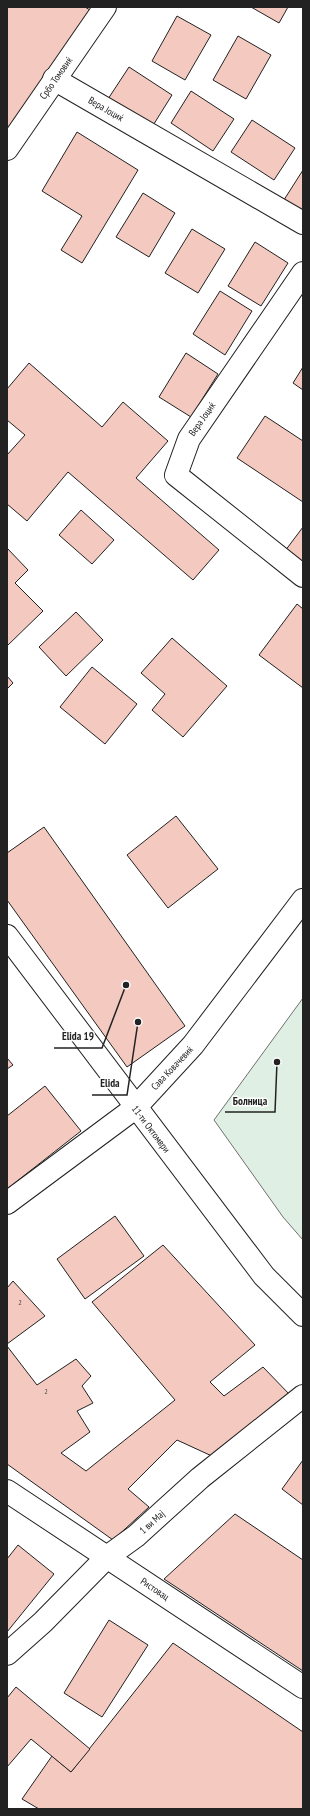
<svg xmlns="http://www.w3.org/2000/svg" width="310" height="1816" viewBox="0 0 310 1816" font-family="'PT Sans Narrow',sans-serif">
	<rect width="100%" height="100%" fill="#fff"/>
	<polygon fill="#e0efe3" stroke="#6f6f6f" points="303,998 303,1240 283,1217 214,1120"/>
	<g fill="#f3c9c0" stroke="#222">
		<polygon points="7,7 85,7 90,10 7,131"/>
		<polygon points="251,7 288,7 279,23"/>
		<polygon points="177,16 211,35 185,80 152,61"/>
		<polygon points="238,36 271,55 246,99 213,80"/>
		<polygon points="129,67 172,95 152,127 108,99"/>
		<polygon points="191,91 234,119 213,151 171,123"/>
		<polygon points="252,120 295,148 274,180 231,152"/>
		<polygon points="77,132 138,170 82,263 61,250 82,216 42,191"/>
		<polygon points="303,170 303,216 282,203"/>
		<polygon points="143,193 175,213 149,257 116,237"/>
		<polygon points="192,229 225,249 198,293 165,273"/>
		<polygon points="255,242 288,263 261,306 228,286"/>
		<polygon points="220,291 252,311 225,355 193,334"/>
		<polygon points="186,353 218,374 191,417 159,397"/>
		<polygon points="29,363 102,427 123,402 168,441 136,478 219,550 193,580 68,472 27,521 7,504 7,455 25,435 7,420 7,389"/>
		<polygon points="303,367 303,390 293,383"/>
		<polygon points="265,416 303,441 303,502 237,458"/>
		<polygon points="81,510 114,540 92,564 59,535"/>
		<polygon points="303,527 303,570 282,555"/>
		<polygon points="7,548 28,570 15,583 43,611 7,646"/>
		<polygon points="297,604 303,609 303,688 259,655"/>
		<polygon points="76,612 103,640 66,676 39,647"/>
		<polygon points="172,638 227,686 183,737 152,710 165,694 141,673"/>
		<polygon points="92,667 137,704 105,744 60,707"/>
		<polygon points="7,676 13,683 7,689"/>
		<polygon points="176,816 218,869 168,908 127,855"/>
		<polygon points="44,827 185,1026 127,1067 7,900 7,853"/>
		<polygon points="7,1058 13,1065 7,1069"/>
		<polygon points="45,1086 81,1131 7,1189 7,1116"/>
		<polygon points="115,1216 144,1256 85,1299 57,1259"/>
		<polygon points="163,1245 255,1345 210,1382 224,1396 263,1367 291,1396 214,1457 177,1440 128,1489 149,1507 113,1540 7,1464 7,1346 37,1385 76,1359 91,1376 82,1386 93,1403 77,1411 90,1432 61,1453 86,1471 175,1400 92,1302"/>
		<polygon points="13,1281 45,1316 7,1344 7,1288"/>
		<polygon points="303,1460 303,1505 282,1489"/>
		<polygon points="235,1514 303,1560 303,1671 164,1579"/>
		<polygon points="18,1545 54,1574 7,1632 7,1559"/>
		<polygon points="109,1620 148,1645 102,1717 64,1693"/>
		<polygon points="173,1643 303,1732 303,1809 39,1809 22,1799 52,1756 71,1772"/>
		<polygon points="16,1687 90,1749 71,1772 31,1739 7,1767 7,1698"/>
	</g>
	<g fill="none" stroke-linecap="round" stroke-linejoin="round">
		<defs>
			<g id="minor">
				<polyline points="54,79 303,223"/>
				<polyline points="7,149 105,7"/>
				<polyline points="303,273 189,439 176,475 303,576"/>
				<polyline points="7,1203 135,1108 193,1045 303,900"/>
				<polyline points="7,1491 303,1687"/>
				<polyline points="7,1654 43,1622 107,1557 136,1536 200,1478 303,1396"/>
			</g>
			<polyline id="secondary" points="7,936 264,1276 303,1315"/>
		</defs>
		<use href="#minor" stroke="#222" stroke-width="24"/>
		<use href="#secondary" stroke="#222" stroke-width="24"/>
		<use href="#minor" stroke="#fff" stroke-width="22"/>
		<use href="#secondary" stroke="#fff" stroke-width="22"/>
	</g>
	<g text-anchor="middle" dominant-baseline="central" stroke-width="3" stroke-linejoin="round" paint-order="stroke">
		<g font-size="8" fill="#564c4a">
			<text x="20" y="1302">2</text>
			<text x="46" y="1391">2</text>
		</g>
		<g font-size="10" fill="#222" stroke="#fff">
			<text transform="translate(56 78) rotate(-55)">Србо Томовиќ</text>
			<text transform="translate(106 109) rotate(30)">Вера Јоциќ</text>
			<text transform="translate(202 419) rotate(-55)">Вера Јоциќ</text>
			<text transform="translate(172 1068) rotate(-47)">Сава Ковачевиќ</text>
			<text transform="translate(151 1129) rotate(53)">11-ти Октомври</text>
			<text transform="translate(152 1522) rotate(-42)">1 ви Мај</text>
			<text transform="translate(155 1589) rotate(34)">Ристовац</text>
		</g>
	</g>
	<path fill="none" stroke="#222" stroke-width="1.5" d="M126 985L102 1048H54M138 1022L127 1095H92M277 1062L275 1112H225"/>
	<g fill="#222" stroke="#fff" stroke-width="1.5">
		<circle cx="126" cy="985" r="4"/>
		<circle cx="138" cy="1022" r="4"/>
		<circle cx="277" cy="1062" r="4"/>
	</g>
	<g font-size="11" text-anchor="middle" font-weight="bold" fill="#222" stroke="#fff" stroke-width="3" stroke-linejoin="round" paint-order="stroke">
		<text x="78" y="1040">Elida 19</text>
		<text x="110" y="1087">Elida</text>
		<text x="250" y="1105">Болница</text>
	</g>
	<rect width="310" height="1816" fill="none" stroke="#222222" stroke-width="16"/>
</svg>
